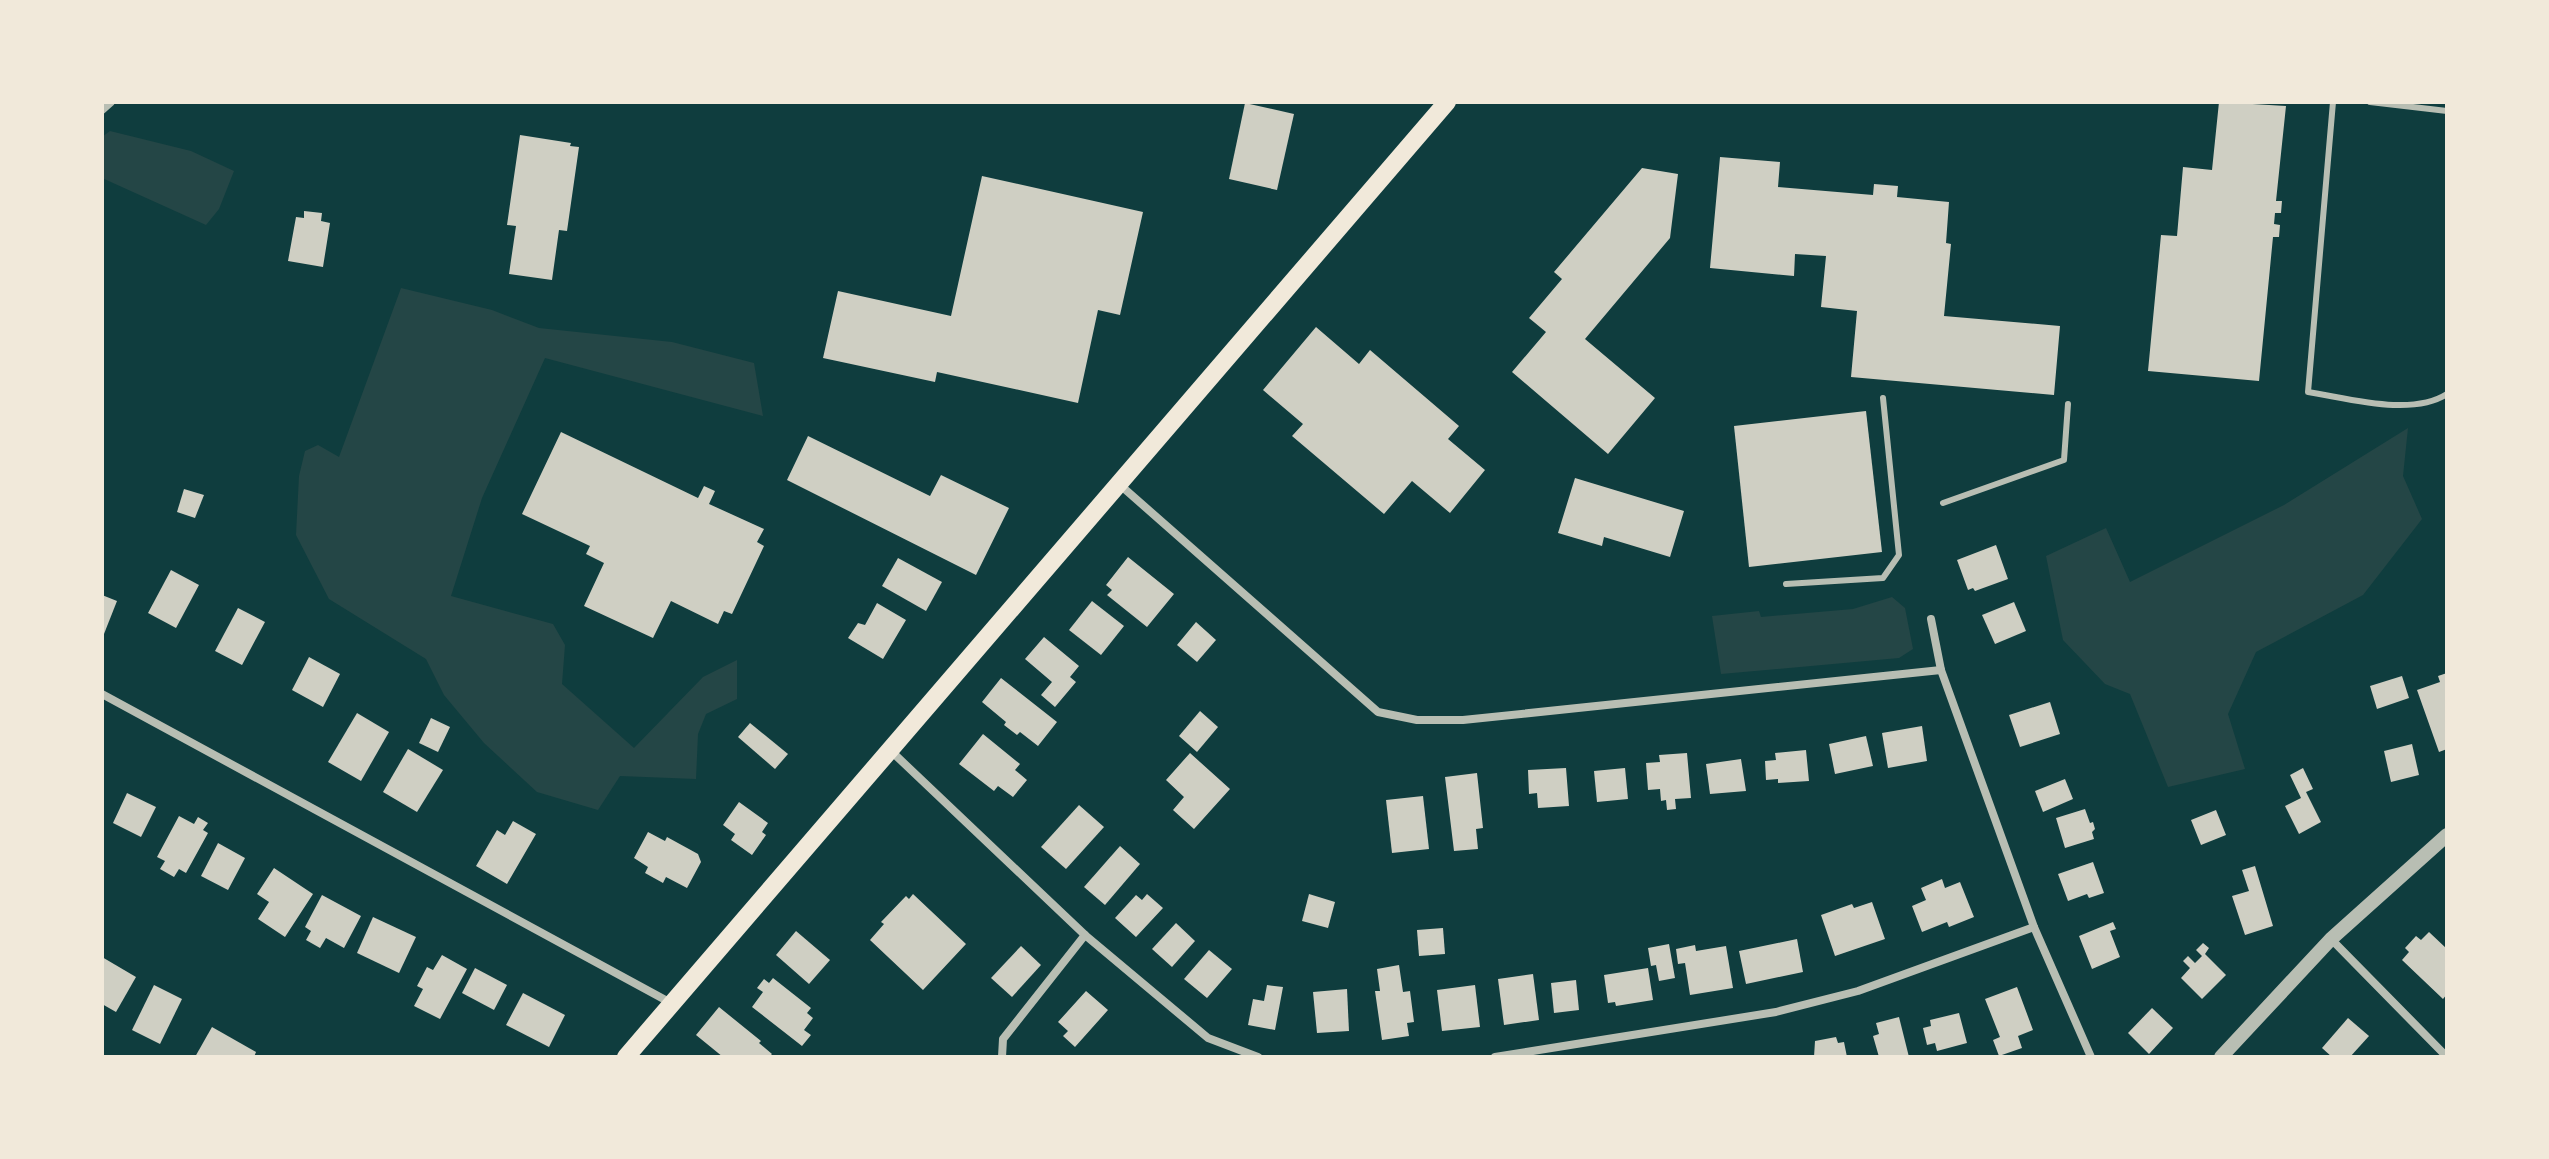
<svg xmlns="http://www.w3.org/2000/svg" width="2549" height="1159" viewBox="0 0 2549 1159" font-family="Ubuntu,sans-serif">
	<rect width="100%" height="100%" fill="#0f3d3e"/>
	<g fill="#244646">
		<polygon points="110,131 191,151 234,171 219,209 206,225 102,178 102,137"/>
		<polygon points="401,288 492,310 539,328 672,342 754,363 763,416 545,358 482,498 451,596 553,624 565,645 562,684 634,748 703,677 737,660 737,699 706,714 698,734 696,779 620,776 598,810 537,792 484,743 444,695 426,659 329,599 296,535 299,476 305,451 318,445 339,457"/>
		<polygon points="2408,428 2403,476 2422,519 2363,595 2256,652 2228,714 2245,769 2168,787 2130,694 2105,684 2063,640 2046,556 2106,528 2130,582 2284,505"/>
		<polygon points="1892,597 1905,608 1913,649 1899,658 1721,674 1712,616 1759,611 1761,617 1853,609"/>
	</g>
	<g fill="#cfcfc3">
		<polygon points="2219,102 2286,106 2276,201 2282,201 2281,213 2275,213 2274,224 2280,225 2279,237 2273,237 2259,381 2148,371 2161,235 2177,236 2183,167 2212,170"/>
		<polygon points="1245,103 1294,114 1277,190 1229,179"/>
		<polygon points="520,135 571,143 570,146 579,147 567,231 559,230 552,280 509,274 516,226 507,225"/>
		<polygon points="1720,157 1780,162 1778,187 1873,195 1874,184 1898,186 1897,197 1949,202 1946,243 1951,244 1944,316 2060,326 2054,395 1851,377 1857,311 1821,307 1826,256 1795,254 1794,276 1710,268"/>
		<polygon points="1642,168 1678,174 1670,238 1585,339 1655,398 1608,454 1512,372 1546,332 1529,318 1562,279 1554,272"/>
		<polygon points="982,176 1143,212 1120,315 1098,310 1078,403 937,372 935,382 823,358 838,291 951,316"/>
		<polygon points="304,211 322,213 321,221 330,223 323,267 288,261 296,217 304,218"/>
		<polygon points="1316,327 1359,364 1370,350 1459,426 1448,439 1485,470 1450,513 1412,481 1384,514 1292,436 1303,424 1263,390"/>
		<polygon points="1866,411 1882,552 1749,567 1734,426"/>
		<polygon points="561,432 698,498 704,486 715,491 709,504 764,529 757,542 764,546 732,614 724,611 718,624 671,601 653,638 584,606 604,563 586,554 590,546 522,514"/>
		<polygon points="808,436 930,496 941,475 1009,508 976,575 787,480"/>
		<polygon points="1575,478 1684,511 1670,557 1604,537 1602,546 1558,533"/>
		<polygon points="184,489 204,495 195,518 177,512"/>
		<polygon points="1996,545 2008,579 1975,591 1973,588 1968,590 1957,560"/>
		<polygon points="1128,557 1174,594 1147,627 1107,595 1112,590 1106,585"/>
		<polygon points="898,558 942,582 926,611 882,586"/>
		<polygon points="171,570 199,585 176,628 148,613"/>
		<polygon points="102,595 117,601 102,639"/>
		<polygon points="1092,601 1124,626 1101,655 1069,630"/>
		<polygon points="2014,602 2026,631 1995,644 1982,615"/>
		<polygon points="877,603 906,620 883,659 848,638 858,623 865,625"/>
		<polygon points="238,608 265,622 242,665 215,651"/>
		<polygon points="1196,622 1216,640 1197,662 1177,645"/>
		<polygon points="1044,637 1079,666 1070,677 1076,682 1055,707 1041,695 1052,682 1025,659"/>
		<polygon points="309,657 340,674 323,707 292,690"/>
		<polygon points="2447,673 2447,749 2439,752 2417,690 2440,682 2438,676"/>
		<polygon points="2402,676 2409,698 2377,709 2370,686"/>
		<polygon points="1001,678 1057,722 1038,746 1020,732 1017,735 1004,725 1006,722 982,702"/>
		<polygon points="2050,702 2060,734 2020,747 2009,715"/>
		<polygon points="1200,711 1218,727 1197,752 1179,736"/>
		<polygon points="357,713 389,732 361,781 328,762"/>
		<polygon points="431,718 450,727 438,752 419,743"/>
		<polygon points="750,723 788,754 775,769 738,737"/>
		<polygon points="1922,726 1927,761 1888,768 1882,733"/>
		<polygon points="983,734 1020,764 1015,770 1027,780 1013,797 998,786 994,791 959,764"/>
		<polygon points="1866,736 1873,766 1835,774 1829,744"/>
		<polygon points="2412,744 2419,775 2391,782 2384,751"/>
		<polygon points="408,749 443,770 417,812 383,792"/>
		<polygon points="1806,750 1809,781 1778,783 1778,779 1766,780 1765,761 1776,760 1775,753"/>
		<polygon points="1190,753 1230,789 1194,829 1173,810 1184,797 1166,780"/>
		<polygon points="1687,753 1691,798 1675,799 1676,809 1667,810 1666,800 1661,801 1660,789 1648,790 1646,763 1660,762 1659,755"/>
		<polygon points="1741,759 1746,791 1710,794 1706,764"/>
		<polygon points="1566,768 1569,806 1538,808 1537,793 1529,794 1528,770"/>
		<polygon points="1625,768 1628,799 1597,802 1594,771"/>
		<polygon points="2303,768 2313,789 2306,792 2321,822 2299,834 2285,806 2301,798 2290,775"/>
		<polygon points="1477,773 1483,828 1476,829 1478,849 1454,851 1445,777"/>
		<polygon points="2065,779 2073,799 2043,812 2035,791"/>
		<polygon points="127,793 156,807 141,837 113,823"/>
		<polygon points="1423,796 1429,849 1392,853 1386,800"/>
		<polygon points="739,802 768,823 762,832 766,835 752,855 731,840 735,834 723,825"/>
		<polygon points="1079,805 1104,827 1066,869 1041,847"/>
		<polygon points="2085,809 2090,823 2093,822 2095,829 2092,832 2094,839 2065,848 2056,818"/>
		<polygon points="2216,810 2226,835 2201,845 2191,820"/>
		<polygon points="179,816 194,824 198,817 208,823 203,830 208,833 186,873 179,869 174,877 160,869 165,861 157,857"/>
		<polygon points="513,821 536,834 507,884 476,866 497,830 505,835"/>
		<polygon points="648,832 665,841 667,837 698,854 701,862 687,888 666,877 663,883 645,873 648,867 634,858"/>
		<polygon points="218,843 245,858 228,890 201,876"/>
		<polygon points="1120,846 1140,864 1105,905 1084,887"/>
		<polygon points="2093,862 2104,893 2089,898 2087,894 2068,901 2058,874"/>
		<polygon points="2255,866 2273,926 2245,935 2232,896 2249,891 2242,870"/>
		<polygon points="274,868 313,894 285,937 258,919 269,902 257,894"/>
		<polygon points="1942,879 1945,888 1960,882 1974,917 1949,927 1947,922 1922,932 1912,906 1926,900 1921,888"/>
		<polygon points="913,894 966,944 923,990 870,940 884,924 881,922 906,896 909,899"/>
		<polygon points="1147,894 1163,908 1136,937 1115,918 1136,895 1142,900"/>
		<polygon points="1309,894 1335,902 1328,928 1302,921"/>
		<polygon points="322,895 361,916 344,948 326,938 320,948 306,940 311,931 305,927"/>
		<polygon points="1872,902 1885,939 1835,956 1821,915 1852,904 1854,908"/>
		<polygon points="373,917 416,937 399,973 357,953"/>
		<polygon points="2113,922 2116,929 2110,931 2120,957 2092,969 2079,936"/>
		<polygon points="1176,923 1195,941 1172,967 1152,949"/>
		<polygon points="1443,928 1445,954 1419,956 1417,930"/>
		<polygon points="796,931 830,960 809,984 776,955"/>
		<polygon points="2429,932 2447,949 2447,994 2443,999 2402,960 2409,952 2405,948 2416,936 2421,940"/>
		<polygon points="1797,939 1803,972 1746,984 1739,951"/>
		<polygon points="2203,943 2209,948 2205,954 2226,975 2202,999 2181,978 2190,968 2183,961 2188,956 2195,963 2202,956 2196,950"/>
		<polygon points="1669,944 1675,978 1659,981 1656,965 1651,966 1648,948"/>
		<polygon points="1695,945 1696,951 1726,946 1733,988 1690,995 1685,963 1678,964 1676,949"/>
		<polygon points="1021,946 1041,965 1012,997 991,978"/>
		<polygon points="1209,950 1232,969 1207,998 1184,979"/>
		<polygon points="442,955 467,969 440,1019 414,1006 423,989 417,986 427,967 433,970"/>
		<polygon points="102,957 136,977 116,1012 102,1004"/>
		<polygon points="1399,965 1403,992 1410,991 1414,1022 1407,1023 1409,1036 1382,1040 1375,991 1380,991 1377,969"/>
		<polygon points="475,968 507,985 494,1010 462,993"/>
		<polygon points="1648,968 1653,1000 1616,1006 1615,1002 1608,1003 1604,975"/>
		<polygon points="1533,974 1539,1020 1504,1025 1498,979"/>
		<polygon points="773,978 811,1008 807,1013 813,1018 804,1030 811,1035 802,1046 752,1007 763,992 757,988 764,979 769,983"/>
		<polygon points="1576,980 1579,1010 1554,1013 1551,983"/>
		<polygon points="154,985 182,999 160,1044 132,1030"/>
		<polygon points="1267,985 1283,987 1275,1030 1248,1025 1253,999 1264,1001"/>
		<polygon points="1475,985 1480,1027 1442,1031 1437,990"/>
		<polygon points="2017,987 2033,1030 2018,1036 2022,1048 1999,1056 1993,1040 2000,1037 1985,999"/>
		<polygon points="1347,989 1349,1031 1317,1033 1313,992"/>
		<polygon points="1086,991 1108,1010 1075,1047 1063,1036 1068,1031 1058,1022"/>
		<polygon points="523,993 565,1015 549,1047 506,1025"/>
		<polygon points="719,1007 761,1041 759,1043 772,1054 769,1057 723,1057 696,1035"/>
		<polygon points="2152,1008 2173,1028 2149,1054 2128,1033"/>
		<polygon points="1959,1013 1967,1043 1937,1051 1935,1043 1927,1045 1923,1028 1931,1026 1930,1020"/>
		<polygon points="1899,1017 1909,1057 1879,1057 1873,1036 1879,1034 1876,1023"/>
		<polygon points="2348,1018 2369,1036 2350,1057 2332,1057 2322,1048"/>
		<polygon points="212,1027 256,1052 254,1057 195,1057"/>
		<polygon points="1836,1037 1838,1043 1844,1042 1847,1057 1814,1057 1815,1041"/>
	</g>
	<g fill="none" stroke-linecap="round" stroke-linejoin="round">
		<g stroke="#b8beb3" stroke-width="6">
			<path d="M 2333,102 L 2308,392 C 2348,398 2411,417 2447,394"/>
			<polyline points="2370,102 2447,111"/>
			<polyline points="1943,503 2064,460 2068,404"/>
			<polyline points="1786,584 1883,578 1899,555 1883,398"/>
		</g>
		<g stroke="#b8beb3" stroke-width="8">
			<polyline points="102,110 111,102"/>
			<polyline points="1119,484 1378,712 1417,720 1463,720 1941,670"/>
			<polyline points="1931,619 1941,670 2034,927 2091,1057"/>
			<polyline points="102,694 671,1003"/>
			<polyline points="890,750 1085,935 1208,1038 1258,1057"/>
			<polyline points="2331,939 2447,1057"/>
			<polyline points="1002,1057 1003,1039 1085,935"/>
			<polyline points="1495,1057 1776,1012 1858,991 2034,927"/>
		</g>
		<polyline stroke="#b8beb3" stroke-width="14" points="2221,1057 2331,939 2447,835"/>
		<polyline stroke="#f1e9da" stroke-width="18" points="626,1057 1447,102"/>
	</g>
	<rect width="2549" height="1159" fill="none" stroke="#f1e9da" stroke-width="208"/>
</svg>
